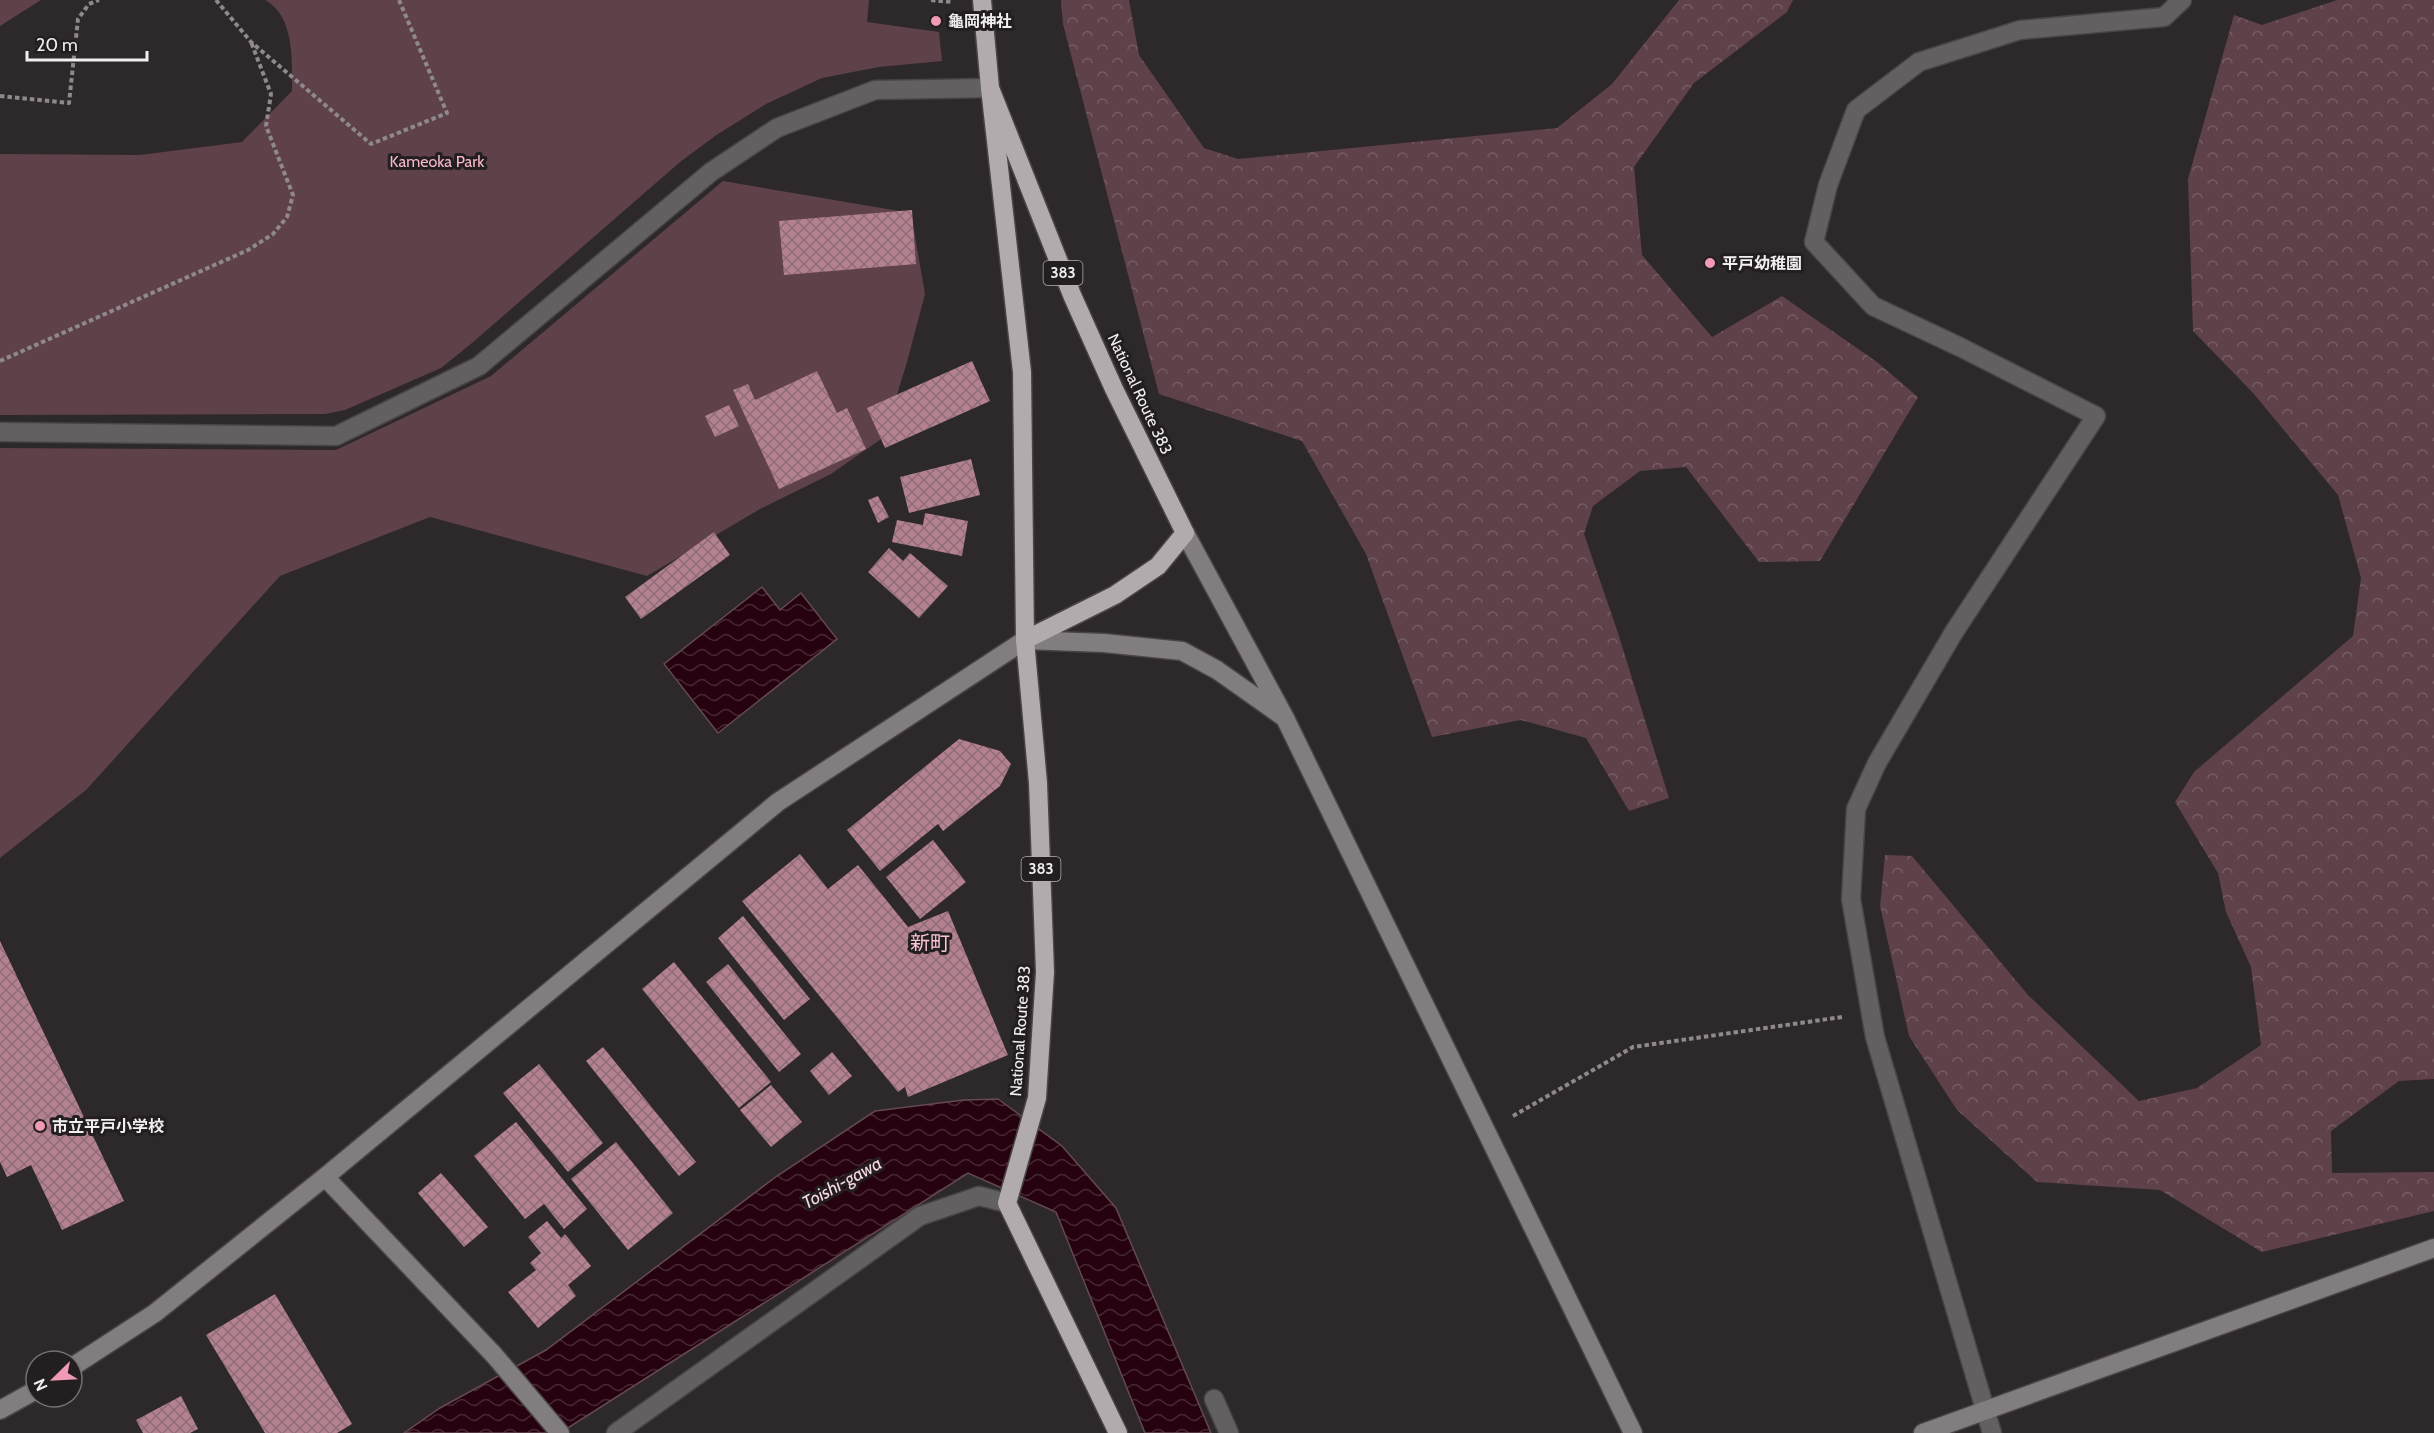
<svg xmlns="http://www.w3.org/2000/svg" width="2434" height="1433" viewBox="0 0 2434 1433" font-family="Cabin,'Noto Sans JP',sans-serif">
	<defs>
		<pattern id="forest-crowns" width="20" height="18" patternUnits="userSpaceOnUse" patternTransform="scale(1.5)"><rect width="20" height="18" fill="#5f414a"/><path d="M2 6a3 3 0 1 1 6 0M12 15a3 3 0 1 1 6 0" fill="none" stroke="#765d64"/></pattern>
		<pattern id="water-waves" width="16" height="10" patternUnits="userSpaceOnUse" patternTransform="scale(1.5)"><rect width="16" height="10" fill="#260210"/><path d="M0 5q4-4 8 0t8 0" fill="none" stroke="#462733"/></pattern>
		<pattern id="building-cross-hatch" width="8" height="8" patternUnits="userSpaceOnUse" patternTransform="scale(1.5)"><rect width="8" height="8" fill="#b3818f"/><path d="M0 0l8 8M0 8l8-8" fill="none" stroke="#8e6d76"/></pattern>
	</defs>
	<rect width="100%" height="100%" fill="#2d2829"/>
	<g fill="#5f414a">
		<polygon points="0,0 41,0 0,26"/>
		<path d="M 265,0 L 869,0 L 867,22 L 939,32 L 942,61 L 879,67 L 822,78 L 766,104 L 715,136 L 680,162 L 472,343 L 441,368 L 345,410 L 325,414 L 0,415 L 0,154 L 140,155 L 242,142 L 292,91 C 292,62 295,16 265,0 Z"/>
		<polygon points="723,181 911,213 925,294 907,362 884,437 831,474 760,509 647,576 430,517 280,576 86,790 0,858 0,448 336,450 491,376"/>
	</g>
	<g fill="url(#forest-crowns)">
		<polygon points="1061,0 1129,0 1139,55 1204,148 1238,159 1557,128 1612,84 1679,0 1793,0 1787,12 1694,83 1634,167 1642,255 1712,337 1782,296 1877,362 1918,397 1820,561 1759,562 1686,467 1640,471 1593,506 1584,534 1618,633 1669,798 1629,811 1586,738 1521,720 1432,737 1366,554 1302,441 1159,394 1063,24"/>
		<polygon points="2337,0 2434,0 2434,1079 2399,1081 2331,1131 2332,1173 2434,1172 2434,1211 2262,1252 2160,1190 2037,1182 1957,1110 1909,1036 1880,906 1885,855 1912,856 2028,995 2139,1101 2197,1088 2261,1045 2251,967 2226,912 2218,873 2175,802 2194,772 2353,636 2361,578 2338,495 2253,393 2193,331 2188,179 2234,15 2262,25"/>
	</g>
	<g fill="url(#water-waves)" stroke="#644953" stroke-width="1.5">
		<polygon points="762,587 780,610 801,593 837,639 718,733 664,664"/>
		<polygon points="998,1099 1062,1146 1116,1208 1211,1433 1145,1433 1056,1212 968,1173 560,1433 404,1433 440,1408 546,1350 777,1176 875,1111 964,1100"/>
	</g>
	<g fill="url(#building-cross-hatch)">
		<polygon points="912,210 916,264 784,275 779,221"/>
		<polygon points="972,361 990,401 885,448 867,408"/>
		<polygon points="817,371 837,413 847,408 866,449 779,489 733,390 748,384 755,400"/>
		<polygon points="729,405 739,426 715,437 705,416"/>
		<polygon points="971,459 980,495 909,513 900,477"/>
		<polygon points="878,496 889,517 878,523 868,500"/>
		<polygon points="925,513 968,521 962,556 892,542 897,520 923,525"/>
		<polygon points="714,532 730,555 641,619 625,597"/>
		<polygon points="889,548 903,561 910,553 948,586 919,618 868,572"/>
		<polygon points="959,739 1000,751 1011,764 1000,786 943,831 938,824 880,871 847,830"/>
		<polygon points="933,840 966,882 920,919 886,877"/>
		<polygon points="800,854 828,889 858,865 908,927 948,911 1008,1055 908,1097 905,1087 898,1092 742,901"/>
		<polygon points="743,916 810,999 784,1020 718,938"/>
		<polygon points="0,941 124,1201 62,1230 31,1165 7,1177 0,1162"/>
		<polygon points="674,962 771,1082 739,1108 642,989"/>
		<polygon points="728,964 801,1054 779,1072 706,982"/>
		<polygon points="603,1047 696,1162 679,1176 586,1061"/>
		<polygon points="832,1052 852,1076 829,1095 810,1071"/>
		<polygon points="539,1064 603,1143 568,1172 503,1093"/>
		<polygon points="771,1085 802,1122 771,1147 740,1110"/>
		<polygon points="516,1122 587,1209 564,1229 544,1204 525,1219 474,1156"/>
		<polygon points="616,1142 673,1213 628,1250 571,1179"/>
		<polygon points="441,1173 488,1227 464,1247 418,1193"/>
		<polygon points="547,1221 561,1238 565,1234 591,1266 568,1285 576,1296 538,1328 508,1292 536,1270 530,1263 541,1253 528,1237"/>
		<polygon points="275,1294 352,1424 337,1433 265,1433 206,1335"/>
		<polygon points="181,1396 198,1429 190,1433 143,1433 136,1420"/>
	</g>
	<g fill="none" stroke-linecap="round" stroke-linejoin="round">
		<defs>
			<polyline id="lane" points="1214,1399 1229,1433"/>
			<g id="street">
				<polyline points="0,432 336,436 479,366 711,172 777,128 875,90 990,88"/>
				<polyline points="616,1433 920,1216 979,1196 1007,1203"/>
				<polyline points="1992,1433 1875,1037 1851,899 1856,809 1877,763 1954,632 2096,416 1960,347 1873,306 1814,242 1828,185 1856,110 1919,62 2020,30 2164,17 2182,0"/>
			</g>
			<g id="secondary">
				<polyline points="1185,533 1285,718 1633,1433"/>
				<polyline points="325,1177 494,1355 560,1433"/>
				<polyline points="72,1367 155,1313 325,1177 778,802 1025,640 1104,643 1182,651 1217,670 1285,718"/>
				<polyline points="0,1410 36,1390"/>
				<polyline points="1923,1433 2434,1248"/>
			</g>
			<g id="highway">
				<polyline points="982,0 990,88 1072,295 1114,389 1185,533 1158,566 1115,595 1025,640"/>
				<polyline points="990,88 1022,372 1025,640 1038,783 1045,972 1037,1098 1007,1203 1118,1433"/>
			</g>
		</defs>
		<use href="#lane" stroke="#494445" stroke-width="21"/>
		<use href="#street" stroke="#494445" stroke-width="21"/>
		<use href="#secondary" stroke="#494445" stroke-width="21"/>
		<use href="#highway" stroke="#494445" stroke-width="21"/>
		<g stroke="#8e898a" stroke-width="4" stroke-dasharray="4.5 3" stroke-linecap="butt">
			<polyline points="216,0 251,42 371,144 447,113 399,0"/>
			<polyline points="931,0 952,2"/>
			<polyline points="0,96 69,103 78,19 89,4 99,0"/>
			<polyline points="0,361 248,250 273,234 287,217 293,195 266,126 271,94 251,42"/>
			<polyline points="1513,1116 1633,1047 1842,1017"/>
		</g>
		<use href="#lane" stroke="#636061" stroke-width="18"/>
		<use href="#street" stroke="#636061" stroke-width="18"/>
		<use href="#secondary" stroke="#827e7f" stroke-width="18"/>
		<use href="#highway" stroke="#b1abad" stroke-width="18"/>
	</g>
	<g fill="#f19ab4" stroke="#231e20" stroke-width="2">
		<circle cx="936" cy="21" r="6"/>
		<circle cx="1710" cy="263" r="6"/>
		<circle cx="40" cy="1126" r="6"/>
	</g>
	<g text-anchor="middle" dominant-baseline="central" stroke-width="6" stroke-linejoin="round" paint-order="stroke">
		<g fill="#231e20" stroke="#b5b0b2" stroke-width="1.5">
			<rect x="1043.5" y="261" width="39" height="24" rx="4.5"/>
			<rect x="1021.5" y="857" width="39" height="24" rx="4.5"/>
		</g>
		<g font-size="15" font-weight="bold" fill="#f3eff0">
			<text x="1063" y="273">383</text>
			<text x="1041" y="869">383</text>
		</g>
		<g font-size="16" font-weight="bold" fill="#f3eff0" stroke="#231e20" text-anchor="start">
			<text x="948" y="21">龜岡神社</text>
			<text x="1722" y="263">平戸幼稚園</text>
			<text x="52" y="1126">市立平戸小学校</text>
		</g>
		<g font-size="16" fill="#f6b7c9" stroke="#231e20">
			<text x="437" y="161">Kameoka Park</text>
		</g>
		<g font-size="16" fill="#f3eff0" stroke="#231e20">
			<text transform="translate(1140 394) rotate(65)">National Route 383</text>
			<text transform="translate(1020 1031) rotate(-86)">National Route 383</text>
		</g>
		<g font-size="18" font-style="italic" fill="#fad9e1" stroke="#231e20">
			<text transform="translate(842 1183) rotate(-29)">Toishi-gawa</text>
		</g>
		<g font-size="20" fill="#f9c6d4" stroke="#231e20">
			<text x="930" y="943">新町</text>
		</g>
	</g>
	<g transform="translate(54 1379) rotate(246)"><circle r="28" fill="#231e20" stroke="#767273" stroke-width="1.5"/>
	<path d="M0-4.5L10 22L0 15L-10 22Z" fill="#f19ab4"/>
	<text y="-9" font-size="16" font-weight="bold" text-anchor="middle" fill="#f3eff0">N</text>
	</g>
	<path d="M27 51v9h120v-9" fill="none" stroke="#f3eff0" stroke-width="3"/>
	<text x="36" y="51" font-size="18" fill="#f3eff0" stroke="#231e20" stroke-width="4.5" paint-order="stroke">20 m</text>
</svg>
